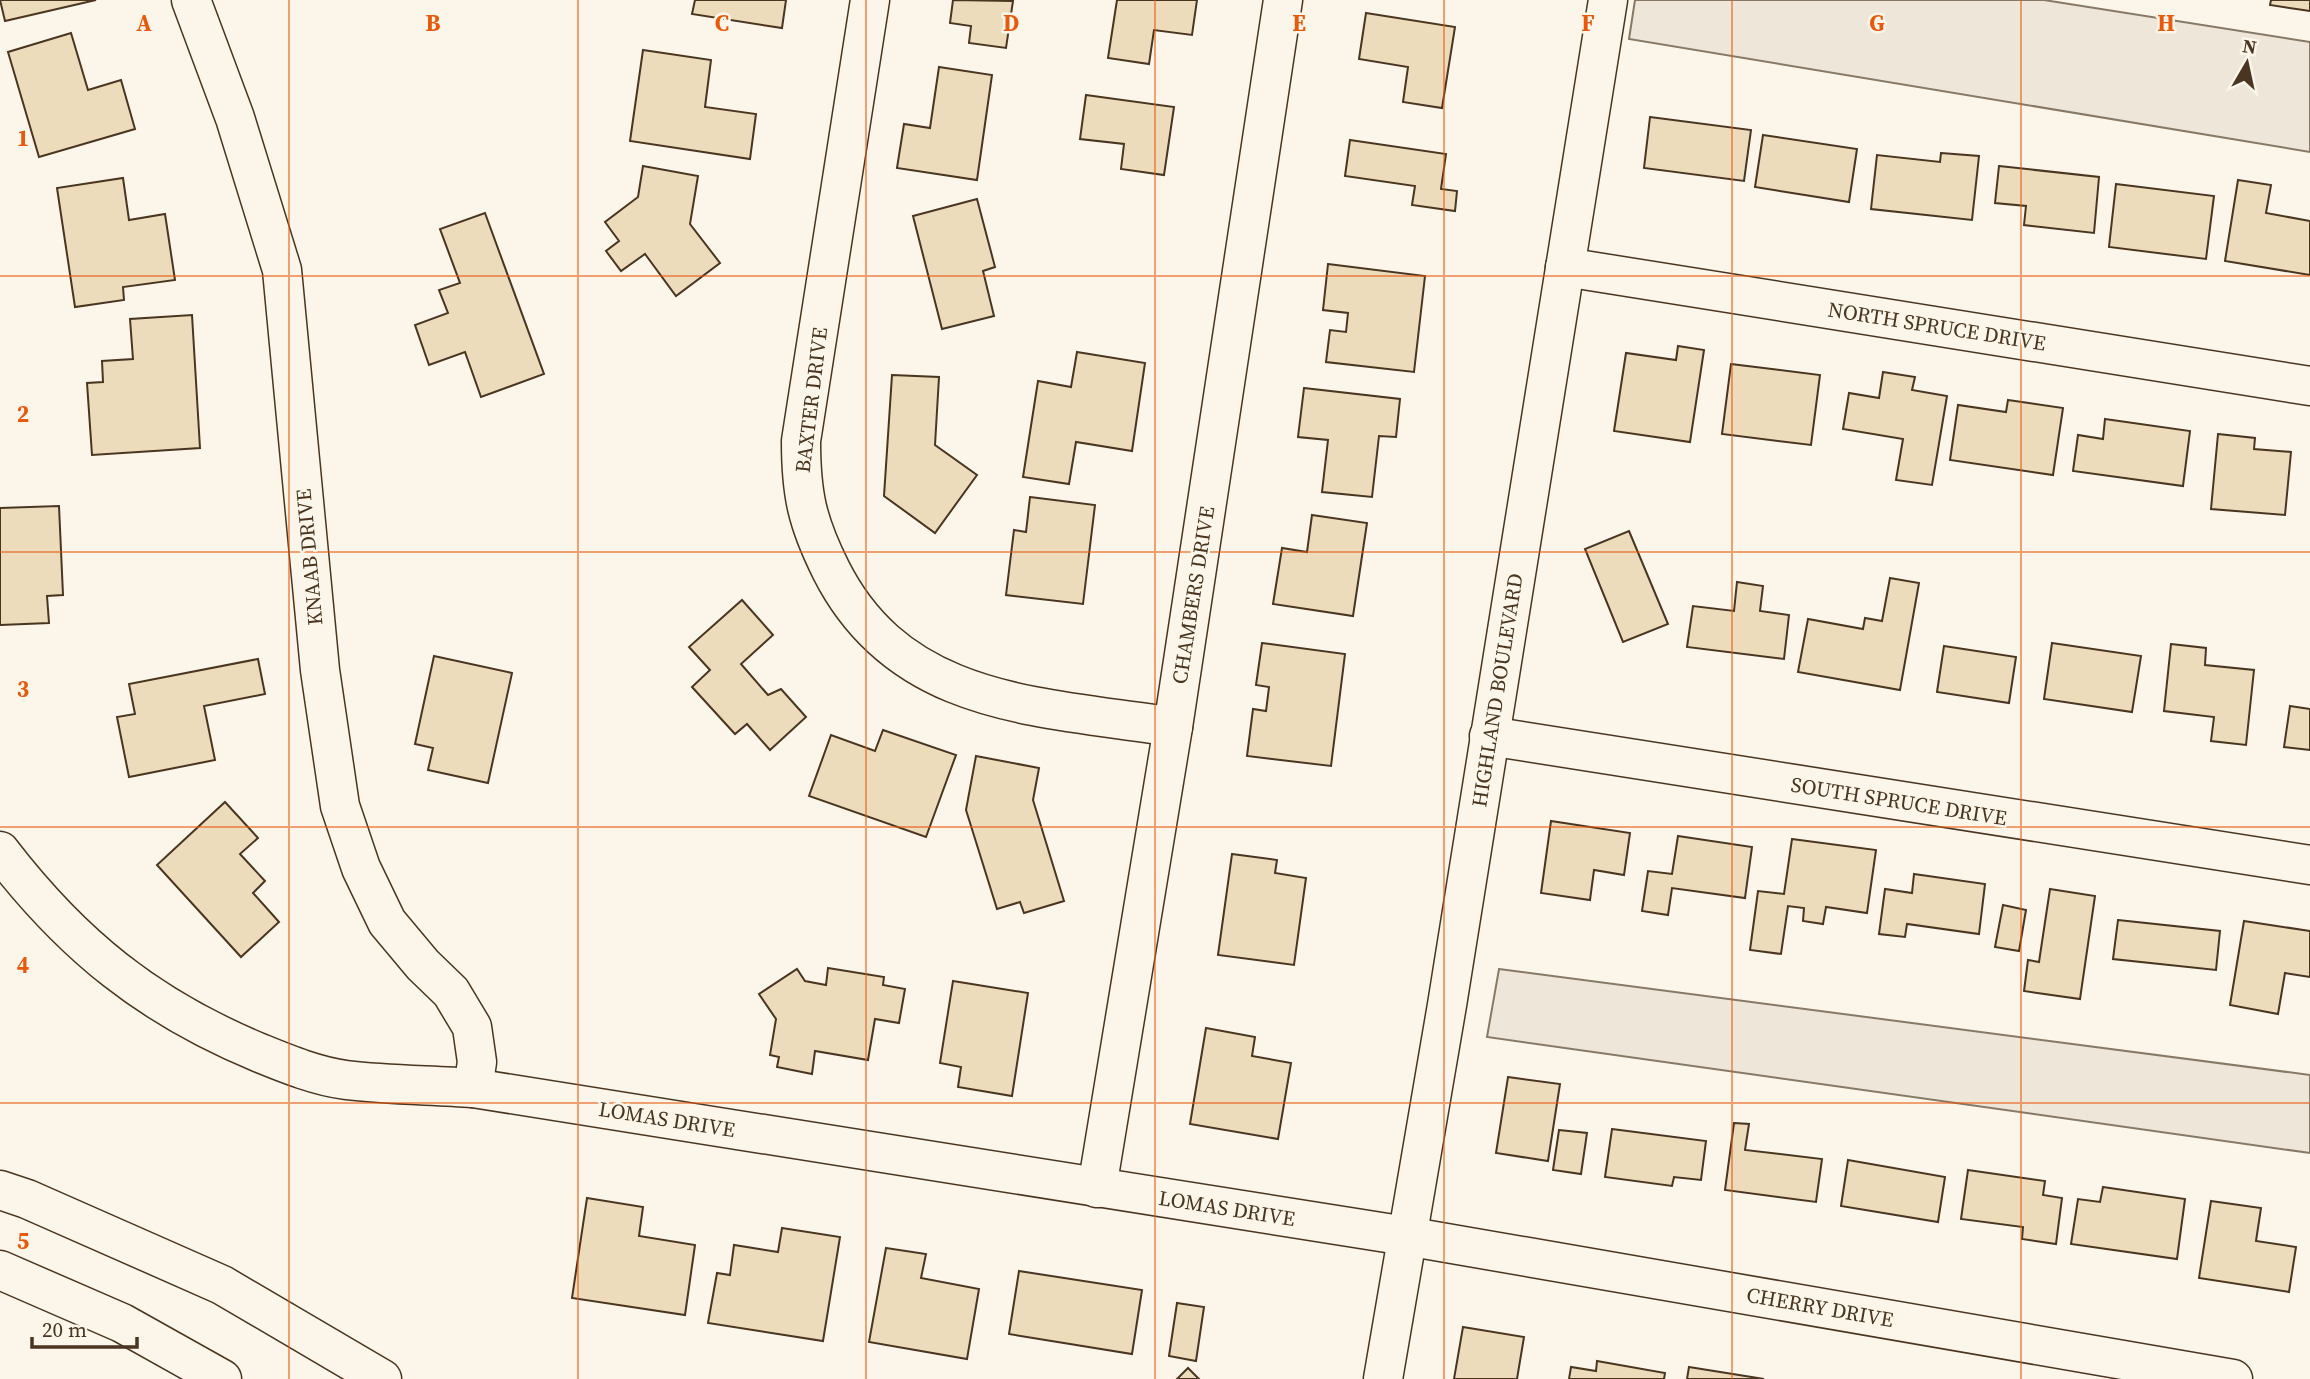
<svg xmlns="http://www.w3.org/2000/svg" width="2310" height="1379" viewBox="0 0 2310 1379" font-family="'Source Serif 4',serif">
	<rect width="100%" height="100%" fill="#fbf6e9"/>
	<g fill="#ede6d9" stroke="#887966" stroke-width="2">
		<polygon points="1635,0 2044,0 2310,42 2310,152 1629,39"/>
		<polygon points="1499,969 2310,1075 2310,1153 1487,1037"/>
	</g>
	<g fill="#ecdcbc" stroke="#4a3520" stroke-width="2">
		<polygon points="0,0 96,0 5,21"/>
		<polygon points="695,0 786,0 782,28 692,14"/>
		<polygon points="953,0 1013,1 1006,48 969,43 971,26 950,23"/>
		<polygon points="1117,0 1197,0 1192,35 1154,30 1149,64 1108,58"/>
		<polygon points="2271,0 2310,0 2310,11 2270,5"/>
		<polygon points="1366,13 1455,27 1442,108 1403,102 1408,67 1359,59"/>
		<polygon points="71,33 88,90 121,80 135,129 39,157 8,52"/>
		<polygon points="643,50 711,60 705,107 756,114 750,159 630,141"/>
		<polygon points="939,67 992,75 977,180 897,168 904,124 930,128"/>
		<polygon points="1086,95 1174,107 1164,175 1121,169 1124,144 1080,139"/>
		<polygon points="1650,117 1751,130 1744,181 1644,168"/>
		<polygon points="1763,135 1857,149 1849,202 1755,187"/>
		<polygon points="1350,140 1446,154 1441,189 1457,191 1455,211 1412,205 1415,186 1345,176"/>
		<polygon points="1941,153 1979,156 1972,220 1871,209 1877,155 1940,162"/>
		<polygon points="643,166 698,176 690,224 720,263 676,296 645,254 621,271 606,251 619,241 605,222 638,197"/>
		<polygon points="1999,166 2099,177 2094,233 2024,225 2026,206 1995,203"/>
		<polygon points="123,178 129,220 165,214 175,280 123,287 124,300 75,307 57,188"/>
		<polygon points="2238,180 2271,185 2266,213 2310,221 2310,275 2225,261"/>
		<polygon points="2116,184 2214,196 2206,259 2109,247"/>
		<polygon points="977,199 995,267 983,271 994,316 942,329 913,216"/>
		<polygon points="485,213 544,374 481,397 465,352 429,365 415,325 448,313 439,290 460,283 440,229"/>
		<polygon points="1328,264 1425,276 1414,372 1326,362 1330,330 1346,332 1348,313 1323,310"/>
		<polygon points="192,315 200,448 92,455 87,383 103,382 102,361 133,359 130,319"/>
		<polygon points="1678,346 1704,350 1690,442 1614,431 1626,353 1676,360"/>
		<polygon points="1077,352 1145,363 1132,451 1076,442 1069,484 1023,477 1038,381 1071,387"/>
		<polygon points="1731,364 1820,375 1811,445 1722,434"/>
		<polygon points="1883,372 1915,377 1912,390 1947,396 1932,485 1896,480 1903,439 1843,429 1849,393 1879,398"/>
		<polygon points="892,375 939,377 935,445 977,475 935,533 884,496"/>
		<polygon points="1304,388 1400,399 1396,437 1379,436 1372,497 1322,492 1328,440 1298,437"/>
		<polygon points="2008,400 2063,408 2053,475 1950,460 1958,405 2006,412"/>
		<polygon points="2105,419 2190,431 2183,486 2073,471 2078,435 2103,439"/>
		<polygon points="2218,434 2255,438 2254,449 2291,452 2285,515 2211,509"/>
		<polygon points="1030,497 1095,505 1083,604 1006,595 1014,530 1026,532"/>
		<polygon points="59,506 63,595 47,596 49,623 0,625 0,508"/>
		<polygon points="1312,515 1367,523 1353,616 1273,604 1282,548 1307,552"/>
		<polygon points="1629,531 1668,624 1623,642 1585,549"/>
		<polygon points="1890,578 1919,583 1900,690 1798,672 1808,619 1863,629 1865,618 1882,621"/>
		<polygon points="1737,582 1763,586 1760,611 1789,615 1784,659 1687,647 1693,606 1734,611"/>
		<polygon points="742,600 773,635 741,664 768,695 781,689 806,717 770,750 747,724 735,734 692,687 710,670 689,647"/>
		<polygon points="1262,643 1345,654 1331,766 1247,756 1253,709 1266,711 1269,687 1256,685"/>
		<polygon points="2052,643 2141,656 2132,712 2044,699"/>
		<polygon points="2171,644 2206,648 2205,665 2254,670 2246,745 2211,741 2214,717 2164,711"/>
		<polygon points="1944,646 2016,657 2009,703 1937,692"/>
		<polygon points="434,656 512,673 488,783 428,770 433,748 415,744"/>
		<polygon points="258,659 265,694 204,706 215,760 129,777 117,717 135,714 129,684"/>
		<polygon points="2290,706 2310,709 2310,750 2284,747"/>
		<polygon points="883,730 956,755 926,837 809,796 831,735 875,751"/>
		<polygon points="976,756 1039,768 1033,800 1064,901 1024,913 1020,902 997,909 966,810"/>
		<polygon points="225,802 258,838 240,854 265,881 253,893 279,922 241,957 157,865"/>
		<polygon points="1551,821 1630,833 1624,875 1594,870 1590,900 1541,893"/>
		<polygon points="1678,836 1752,847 1745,898 1672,888 1668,915 1642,911 1648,871 1672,874"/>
		<polygon points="1792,839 1876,850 1867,913 1826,907 1823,924 1803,921 1804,908 1788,906 1781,954 1750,950 1758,891 1784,894"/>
		<polygon points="1232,854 1277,860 1275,873 1306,878 1294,965 1218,955"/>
		<polygon points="1914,874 1985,884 1979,934 1907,924 1905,937 1879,934 1885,889 1912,893"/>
		<polygon points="2050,889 2095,896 2080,999 2024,991 2028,960 2039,962"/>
		<polygon points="2003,905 2026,910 2019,951 1995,947"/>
		<polygon points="2118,920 2220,931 2216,970 2113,959"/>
		<polygon points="2244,921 2310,931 2310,977 2285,973 2278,1014 2230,1005"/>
		<polygon points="828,968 884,977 883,985 905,989 899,1023 875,1019 868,1060 815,1051 812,1074 777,1067 779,1057 770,1055 776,1019 759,994 797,969 805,981 826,985"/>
		<polygon points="953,981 1028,993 1012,1096 958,1087 961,1067 940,1063"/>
		<polygon points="1206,1028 1255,1037 1252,1056 1291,1063 1278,1139 1190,1124"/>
		<polygon points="1508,1077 1560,1084 1548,1161 1496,1153"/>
		<polygon points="1734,1123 1749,1124 1745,1150 1822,1159 1816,1202 1725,1190"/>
		<polygon points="1612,1129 1706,1141 1701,1180 1674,1177 1672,1186 1605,1177"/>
		<polygon points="1559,1130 1587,1133 1581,1174 1553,1170"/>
		<polygon points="1848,1160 1945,1177 1938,1222 1841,1206"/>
		<polygon points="1968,1170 2045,1181 2043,1195 2062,1198 2056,1244 2022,1239 2023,1227 1961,1219"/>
		<polygon points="2103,1187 2185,1199 2177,1259 2071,1244 2078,1199 2100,1202"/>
		<polygon points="587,1198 643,1207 639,1236 695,1245 685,1315 572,1298"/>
		<polygon points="2211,1201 2261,1208 2256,1241 2296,1247 2289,1292 2199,1278"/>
		<polygon points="782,1228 840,1237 823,1341 708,1323 717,1273 730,1275 734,1245 778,1252"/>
		<polygon points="886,1248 926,1254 921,1278 979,1289 967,1359 869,1342"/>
		<polygon points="1019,1271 1142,1290 1132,1354 1009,1334"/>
		<polygon points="1177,1303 1204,1307 1196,1361 1169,1356"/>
		<polygon points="1463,1327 1524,1337 1517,1379 1454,1379"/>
		<polygon points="1597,1361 1665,1373 1664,1379 1569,1379 1571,1367 1596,1371"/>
		<polygon points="1689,1367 1764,1379 1687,1379"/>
		<polygon points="1188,1368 1199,1379 1177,1379"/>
	</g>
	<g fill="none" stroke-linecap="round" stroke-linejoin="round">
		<defs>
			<g id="minor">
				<polyline points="191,0 235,118 282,270 320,670 340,806 361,868 387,922 423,965 451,992 472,1027 477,1062 473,1088"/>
				<path d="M 870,0 L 801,441 C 801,494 807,522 831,570 C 900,707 1039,706 1173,727"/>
				<polyline points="1565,267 2310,386"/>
				<polyline points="1489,736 2310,865"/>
				<path d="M 0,851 C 73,946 149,1007 260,1053 C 287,1064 316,1076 346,1080 C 387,1085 431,1085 473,1088 L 1406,1236 L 2233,1379"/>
				<polyline points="1097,1188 1173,727 1283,0"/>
			</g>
			<g id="major">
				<polyline points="0,1190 27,1199 222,1285 382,1379"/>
				<polyline points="0,1270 122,1323 222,1379"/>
				<polyline points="1383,1379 1447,1005 1608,0"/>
			</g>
		</defs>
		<use href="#minor" stroke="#4a3520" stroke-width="41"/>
		<use href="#major" stroke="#4a3520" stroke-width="41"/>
		<use href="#minor" stroke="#fbf6e9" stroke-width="38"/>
		<use href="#major" stroke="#fbf6e9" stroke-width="38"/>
	</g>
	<path fill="none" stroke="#e8590c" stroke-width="2" stroke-opacity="0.55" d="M 289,0 L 289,1379M 578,0 L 578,1379M 866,0 L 866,1379M 1155,0 L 1155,1379M 1444,0 L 1444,1379M 1732,0 L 1732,1379M 2021,0 L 2021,1379M 0,276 L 2310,276M 0,552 L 2310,552M 0,827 L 2310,827M 0,1103 L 2310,1103"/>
	<g text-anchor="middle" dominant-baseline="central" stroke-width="5" stroke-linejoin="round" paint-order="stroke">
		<g font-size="21" fill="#4a3520" stroke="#fbf6e9">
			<text transform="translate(1937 326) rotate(9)">NORTH SPRUCE DRIVE</text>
			<text transform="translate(811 400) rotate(-83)">BAXTER DRIVE</text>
			<text transform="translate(309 557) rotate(-95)">KNAAB DRIVE</text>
			<text transform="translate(1193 595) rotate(-81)">CHAMBERS DRIVE</text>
			<text transform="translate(1497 690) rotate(-81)">HIGHLAND BOULEVARD</text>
			<text transform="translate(1899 801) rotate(9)">SOUTH SPRUCE DRIVE</text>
			<text transform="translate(667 1119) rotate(9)">LOMAS DRIVE</text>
			<text transform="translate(1227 1208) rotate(9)">LOMAS DRIVE</text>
			<text transform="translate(1820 1307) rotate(10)">CHERRY DRIVE</text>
		</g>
	</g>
	<g font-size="23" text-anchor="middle" font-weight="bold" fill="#e8590c" stroke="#fbf6e9" stroke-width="5" stroke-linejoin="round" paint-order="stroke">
		<text x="144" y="31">A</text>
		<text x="433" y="31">B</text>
		<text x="722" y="31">C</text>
		<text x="1011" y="31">D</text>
		<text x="1299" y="31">E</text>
		<text x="1588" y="31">F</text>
		<text x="1877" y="31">G</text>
		<text x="2166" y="31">H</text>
		<text x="23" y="146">1</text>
		<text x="23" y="422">2</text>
		<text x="23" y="697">3</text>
		<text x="23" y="973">4</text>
		<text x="23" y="1249">5</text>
	</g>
	<g transform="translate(2247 63) rotate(9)" stroke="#fbf6e9" stroke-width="5" paint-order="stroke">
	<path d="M0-5L12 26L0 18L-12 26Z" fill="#4a3520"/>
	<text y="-10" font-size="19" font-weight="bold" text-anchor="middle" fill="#4a3520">N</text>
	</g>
	<path d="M32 1337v10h105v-10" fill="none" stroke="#4a3520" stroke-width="3.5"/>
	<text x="42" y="1337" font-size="21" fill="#4a3520" stroke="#fbf6e9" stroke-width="5" paint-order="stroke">20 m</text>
</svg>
